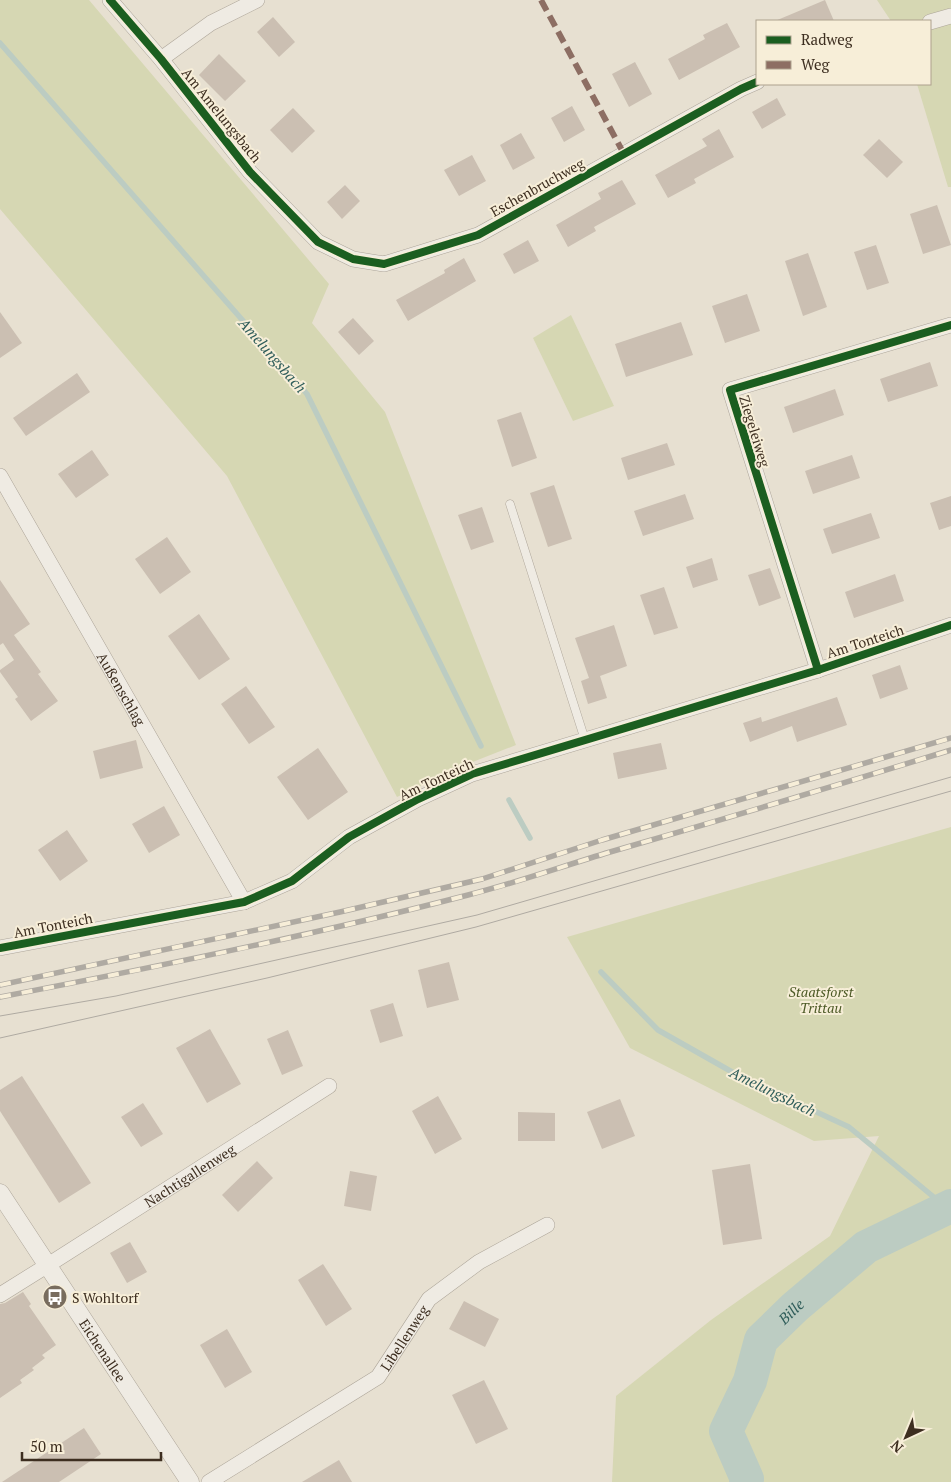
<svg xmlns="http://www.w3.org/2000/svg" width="951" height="1482" viewBox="0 0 951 1482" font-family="'PT Serif',serif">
	<rect width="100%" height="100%" fill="#e7e0d1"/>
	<g fill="#d6d7b3">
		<polygon points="0,0 89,0 329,284 312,323 385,412 516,745 465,765 397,797 227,476 0,209"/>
		<polygon points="877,0 951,0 951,187 948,187 917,84 930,84 930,21 891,21"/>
		<polygon points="571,315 614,406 573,421 533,338"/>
		<polygon points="951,827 951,1482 612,1482 616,1396 711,1320 830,1236 879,1136 814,1141 630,1048 567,937"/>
	</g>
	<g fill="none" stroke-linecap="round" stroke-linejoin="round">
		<g stroke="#bcccc2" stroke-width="5.5">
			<polyline points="0,43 307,394 481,746"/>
			<polyline points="509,800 530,838"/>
			<polyline points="601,972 658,1030 741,1077 849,1127 947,1208"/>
		</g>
		<path stroke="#bcccc2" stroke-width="34" id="s1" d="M 746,1482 L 747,1479 L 726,1431 L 750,1381 L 761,1340 L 795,1307 L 866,1247 L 951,1206"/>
	</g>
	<g fill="#cbbfb2">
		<polygon points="825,0 834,21 775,21"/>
		<polygon points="273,17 295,42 279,57 257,32"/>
		<polygon points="727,23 740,47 679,80 668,59 705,39 703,35"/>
		<polygon points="219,54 246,81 225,101 199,75"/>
		<polygon points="635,62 652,94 629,107 612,74"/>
		<polygon points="777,98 786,115 762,129 752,112"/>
		<polygon points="572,106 585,130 564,142 551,118"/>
		<polygon points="293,108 315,131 292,153 270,130"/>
		<polygon points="719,129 734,157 694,179 696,183 668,198 655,175 707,146 702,139"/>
		<polygon points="521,133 535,158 513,170 500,145"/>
		<polygon points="879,139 903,162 887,178 863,155"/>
		<polygon points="472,155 486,181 459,196 444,170"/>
		<polygon points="622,180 636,204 594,227 596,231 568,247 556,225 601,199 598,193"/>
		<polygon points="345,185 360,201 342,219 327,202"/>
		<polygon points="937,205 951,245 923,254 910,214"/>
		<polygon points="528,240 539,261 514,274 503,254"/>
		<polygon points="876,245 889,283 867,290 854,252"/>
		<polygon points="808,253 827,307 803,316 785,261"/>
		<polygon points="464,258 476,281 408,321 396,300 445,273 444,270"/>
		<polygon points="747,294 760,331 725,343 712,306"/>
		<polygon points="0,312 22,343 0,358"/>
		<polygon points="353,318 374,341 359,355 338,332"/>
		<polygon points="681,322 693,355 626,377 615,344"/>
		<polygon points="930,362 938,386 888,402 880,379"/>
		<polygon points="77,373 90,392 26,436 13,418"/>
		<polygon points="835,389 844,415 793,433 784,407"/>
		<polygon points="521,412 537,458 512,467 497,420"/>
		<polygon points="667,443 675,465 628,480 621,458"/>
		<polygon points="92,450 109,475 76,498 58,474"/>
		<polygon points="852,455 860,478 813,494 805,471"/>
		<polygon points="554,485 572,539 548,547 530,493"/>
		<polygon points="685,494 694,519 643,536 634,511"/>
		<polygon points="951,496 951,526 939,530 930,503"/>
		<polygon points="482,507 494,542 471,550 458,515"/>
		<polygon points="871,513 880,538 832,554 823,529"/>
		<polygon points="167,537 191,572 160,594 135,559"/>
		<polygon points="712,558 718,580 693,588 686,567"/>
		<polygon points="770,568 781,598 759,606 748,575"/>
		<polygon points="895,574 904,601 854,618 845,592"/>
		<polygon points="0,580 30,624 14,635 41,672 38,674 58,701 31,721 15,699 18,697 0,672 0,670 14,660 3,643 0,645"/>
		<polygon points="664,587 678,628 654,635 640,595"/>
		<polygon points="199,614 230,659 199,680 168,636"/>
		<polygon points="614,625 627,666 600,676 607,698 588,704 581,681 589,678 575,638"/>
		<polygon points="900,665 908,689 880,699 872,675"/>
		<polygon points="246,686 275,727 249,744 221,704"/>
		<polygon points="837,697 847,725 797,742 792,726 750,742 743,723 761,717 762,722"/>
		<polygon points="136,740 143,768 100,779 93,751"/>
		<polygon points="661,743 667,769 618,779 613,753"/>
		<polygon points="318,748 348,792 308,820 277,777"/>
		<polygon points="164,806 180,835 149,853 132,824"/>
		<polygon points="67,830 88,861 60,881 38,850"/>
		<polygon points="449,962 459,1000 427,1008 418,970"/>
		<polygon points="393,1003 403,1036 380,1043 370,1010"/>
		<polygon points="210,1029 241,1084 207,1103 176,1048"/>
		<polygon points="288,1030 303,1066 282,1075 267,1039"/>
		<polygon points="22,1076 91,1183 59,1203 0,1111 0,1090"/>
		<polygon points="438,1096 462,1139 435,1154 412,1111"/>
		<polygon points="620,1099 635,1136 602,1149 587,1112"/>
		<polygon points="143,1103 163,1134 141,1147 121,1117"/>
		<polygon points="518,1112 555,1113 555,1141 518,1141"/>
		<polygon points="257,1161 273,1178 238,1212 222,1195"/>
		<polygon points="750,1164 762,1239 723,1245 712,1170"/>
		<polygon points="350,1171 377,1176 371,1211 344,1206"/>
		<polygon points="130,1242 147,1272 127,1283 110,1253"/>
		<polygon points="323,1264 352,1309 326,1326 298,1280"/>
		<polygon points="23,1292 31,1304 29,1306 56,1345 42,1355 45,1358 32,1368 34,1370 20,1380 22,1383 0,1398 0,1304 5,1303"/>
		<polygon points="464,1301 499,1319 485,1347 449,1329"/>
		<polygon points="227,1329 252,1372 225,1388 200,1345"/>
		<polygon points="484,1380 508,1429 476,1444 452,1395"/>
		<polygon points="84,1428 101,1454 59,1482 2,1482"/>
		<polygon points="339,1460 352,1482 302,1482"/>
	</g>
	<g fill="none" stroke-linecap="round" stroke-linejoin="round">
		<defs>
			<polyline id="service" points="510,504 585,740"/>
			<g id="minor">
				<polyline points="110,0 161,59 250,172 318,242 353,259 384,264 478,235 741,89 757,82"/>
				<polyline points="930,22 951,16"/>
				<polyline points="161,59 211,23 257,0"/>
				<path id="s2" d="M 0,476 L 244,902"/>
				<polyline points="818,670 730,390 951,325"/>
				<polyline points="0,948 244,902 292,881 349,837 418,799 472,774 818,670 951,625"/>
				<path id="s3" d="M 0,1295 L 48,1265 L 329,1086"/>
				<path id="s4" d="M 209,1482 L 378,1377 L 429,1299 L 479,1262 L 547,1225"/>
			</g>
			<g id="tertiary">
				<path id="s5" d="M 0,1193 L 190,1482"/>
			</g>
		</defs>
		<use href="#service" stroke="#ada599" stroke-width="9"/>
		<use href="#minor" stroke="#ada599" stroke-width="16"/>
		<use href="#tertiary" stroke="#ada599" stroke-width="19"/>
		<use href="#service" stroke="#efebe3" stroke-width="8"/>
		<use href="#minor" stroke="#efebe3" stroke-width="15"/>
		<use href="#tertiary" stroke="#efebe3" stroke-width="18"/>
		<g stroke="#afaaa2" stroke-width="1">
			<polyline points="0,1016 116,996 477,915 951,777"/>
			<polyline points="0,1038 267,978 476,927 951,791"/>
		</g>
		<defs>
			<g id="rail">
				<polyline points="0,985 340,912 482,879 602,840 951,738"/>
				<path d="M 0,997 C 157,967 314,935 468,895 C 516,883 563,866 610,852 C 724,819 838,785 951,750"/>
			</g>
		</defs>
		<use href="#rail" stroke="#afaaa2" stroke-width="5.5"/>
		<use href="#rail" stroke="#f7eed8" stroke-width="4" stroke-dasharray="11" stroke-linecap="butt"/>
		<polyline stroke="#8d6e63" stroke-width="6" stroke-dasharray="12 6" stroke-linecap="butt" points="541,0 624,154"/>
		<defs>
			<g id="cycleway">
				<polyline points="110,0 161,59 250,172 318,242 353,259 384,264 478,235 741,89 757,82"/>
				<polyline points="818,670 730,390 951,325"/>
				<polyline points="0,948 244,902 292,881 349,837 418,799 472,774 818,670 951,625"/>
			</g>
		</defs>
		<use href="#cycleway" stroke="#f7eed8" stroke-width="11"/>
		<use href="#cycleway" stroke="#1b5e20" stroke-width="8"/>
	</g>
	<defs>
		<symbol id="bus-disc" viewBox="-11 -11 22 22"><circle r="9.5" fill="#786c5e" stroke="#f7eed8"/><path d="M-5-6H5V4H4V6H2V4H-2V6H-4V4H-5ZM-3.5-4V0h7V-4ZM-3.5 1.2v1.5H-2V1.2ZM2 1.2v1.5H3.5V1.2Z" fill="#fff"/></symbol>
	</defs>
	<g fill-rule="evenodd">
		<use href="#bus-disc" x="41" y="1283" width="28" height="28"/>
	</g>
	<g text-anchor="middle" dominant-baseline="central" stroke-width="4" stroke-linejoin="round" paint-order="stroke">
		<g font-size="14" fill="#3d2e20" stroke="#f7eed8">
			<text transform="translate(222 115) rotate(51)">Am Amelungsbach</text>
			<text transform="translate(537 187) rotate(-29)">Eschenbruchweg</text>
			<text transform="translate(755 431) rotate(73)">Ziegeleiweg</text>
			<text transform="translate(865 641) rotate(-18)">Am Tonteich</text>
			<text stroke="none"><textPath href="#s2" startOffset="245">Außenschlag</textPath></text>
			<text transform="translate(436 779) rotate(-25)">Am Tonteich</text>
			<text transform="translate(53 925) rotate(-11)">Am Tonteich</text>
			<text stroke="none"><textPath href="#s3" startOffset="224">Nachtigallenweg</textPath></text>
			<text stroke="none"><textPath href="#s4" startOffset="246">Libellenweg</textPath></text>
			<text stroke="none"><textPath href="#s5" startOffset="188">Eichenallee</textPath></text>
		</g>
		<g font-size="14" font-style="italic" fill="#4d5a26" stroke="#f7eed8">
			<text x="821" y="991">Staatsforst<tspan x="821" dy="16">Trittau</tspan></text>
		</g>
		<g font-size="14" fill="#3d2e20" stroke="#f7eed8" text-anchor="start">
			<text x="72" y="1297">S Wohltorf</text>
		</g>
		<g font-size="15" font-style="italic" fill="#2f5d5a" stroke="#f7eed8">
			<text transform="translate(273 355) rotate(49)">Amelungsbach</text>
			<text transform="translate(773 1091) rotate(26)">Amelungsbach</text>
			<text stroke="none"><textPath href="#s1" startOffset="195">Bille</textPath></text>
		</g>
	</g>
	<rect x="756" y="20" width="175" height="65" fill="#f7eed8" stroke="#ada18e"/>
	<rect x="766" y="36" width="25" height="8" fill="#1b5e20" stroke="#ada18e"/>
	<text x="801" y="45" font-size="15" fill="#3d2e20">Radweg</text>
	<rect x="766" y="61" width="25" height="8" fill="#8d6e63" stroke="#ada18e"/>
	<text x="801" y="70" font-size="15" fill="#3d2e20">Weg</text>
	<g transform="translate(906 1437) rotate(224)" stroke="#f7eed8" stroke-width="4" paint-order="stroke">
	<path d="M0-4L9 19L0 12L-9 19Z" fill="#3d2e20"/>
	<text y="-8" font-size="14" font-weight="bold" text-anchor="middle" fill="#3d2e20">N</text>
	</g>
	<path d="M22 1452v8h139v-8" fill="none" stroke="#3d2e20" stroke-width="2.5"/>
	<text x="30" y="1452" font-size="15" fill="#3d2e20" stroke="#f7eed8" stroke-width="4" paint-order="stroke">50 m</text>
</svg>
